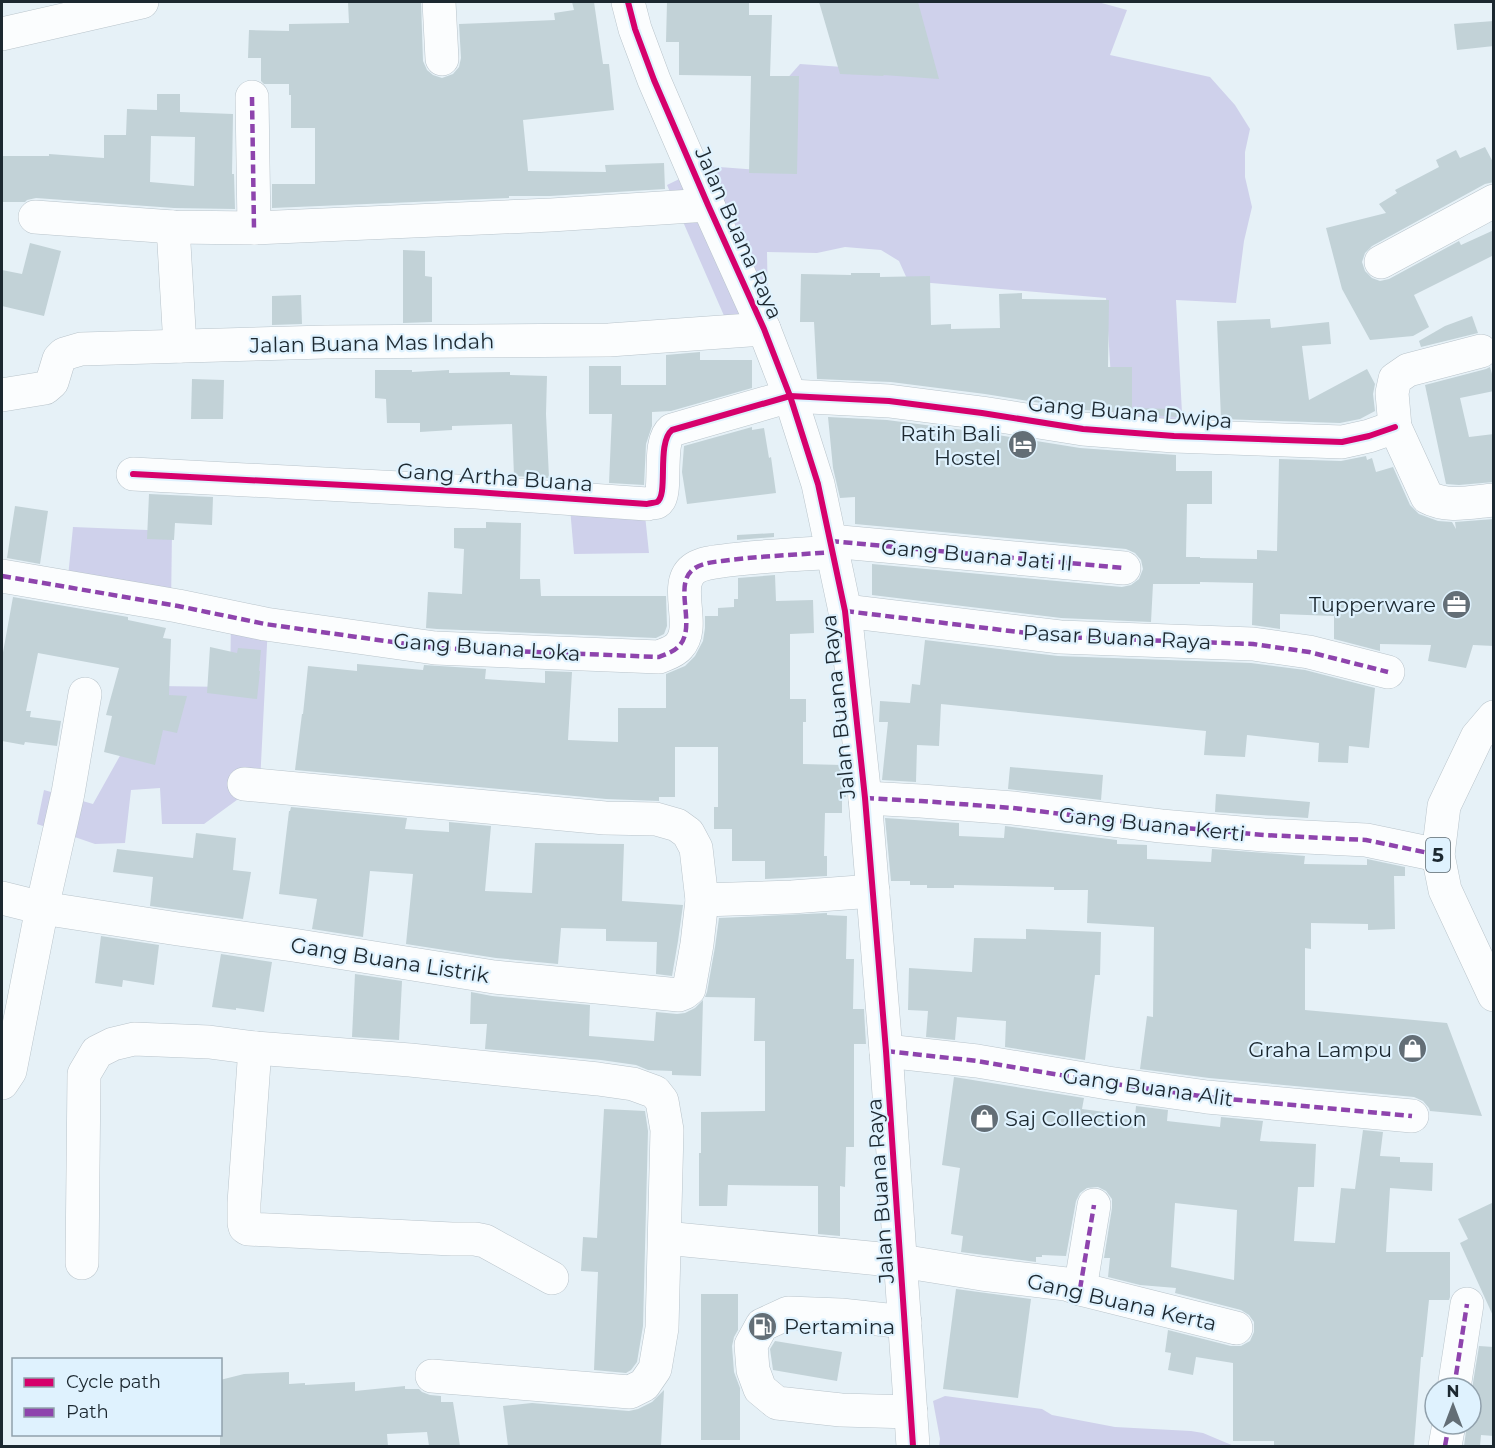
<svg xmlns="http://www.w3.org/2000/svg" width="1495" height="1448" viewBox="0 0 1495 1448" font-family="Montserrat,sans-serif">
	<rect width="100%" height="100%" fill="#e6f1f7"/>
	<g fill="#cfd1eb">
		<polygon points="884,2 1098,2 1127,10 1110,55 1210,77 1235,105 1250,129 1245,152 1245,177 1252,207 1244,241 1236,303 1176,300 1183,432 1114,427 1106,298 908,281 899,261 881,250 845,247 817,253 767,252 768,307 725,318 667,185 706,166 759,170 784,82 800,64 900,71"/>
		<polygon points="568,485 642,487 649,553 574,554"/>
		<polygon points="73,527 172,531 171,607 67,587"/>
		<polygon points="231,620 268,625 260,783 204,824 162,824 160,788 131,790 125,843 95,844 37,824 44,790 93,804 159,686 230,687"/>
		<polygon points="945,1396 1042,1409 1052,1415 1115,1427 1191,1431 1203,1433 1234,1446 939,1446 940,1439 933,1401"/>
	</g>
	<g fill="#c2d2d7" fill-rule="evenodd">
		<polygon points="348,2 421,2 423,61 427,70 433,75 442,78 453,74 459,67 461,58 459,24 555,20 554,13 574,10 572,2 594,2 603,64 609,64 614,110 523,120 528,171 606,172 605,165 664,163 665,189 550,196 509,196 509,198 272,208 272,184 315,184 315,128 291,128 291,95 289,95 289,84 264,84 261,81 261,58 248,58 249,30 289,31 289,24 349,23"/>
		<polygon points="667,2 749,2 749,15 772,15 770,76 799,76 797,174 749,173 751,76 679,75 679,42 666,42"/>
		<polygon points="819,2 867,3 877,2 918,2 939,79 883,75 884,76 840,74"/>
		<polygon points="1494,21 1494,46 1457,50 1454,24"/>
		<path d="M 157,94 L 180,94 L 180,112 L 233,114 L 232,174 L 234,174 L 235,209 L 174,208 L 36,198 L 27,200 L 25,202 L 2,202 L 2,156 L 49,156 L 49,154 L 104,158 L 104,135 L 126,135 L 127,109 L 157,110 ZM 151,136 L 195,137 L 194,186 L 150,182 Z"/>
		<polygon points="1485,147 1494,164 1494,182 1485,184 1372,246 1365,253 1362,262 1365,271 1372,278 1380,281 1389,279 1459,241 1461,245 1494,230 1494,255 1414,295 1429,327 1413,336 1370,340 1342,289 1326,228 1386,213 1379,204 1397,193 1395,190 1439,167 1436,160 1456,150 1460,158"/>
		<polygon points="30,243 61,251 44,316 2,306 2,270 22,274"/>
		<polygon points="403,250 425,251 425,276 432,277 432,322 403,323"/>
		<polygon points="851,273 880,273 880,277 930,276 931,325 951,324 951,329 1000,328 999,294 1022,293 1022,299 1109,300 1108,367 1132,367 1132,408 1177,409 1177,417 1085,410 985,394 891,382 817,379 814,322 800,322 801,274 851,275"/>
		<polygon points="301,295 302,324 272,325 272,296"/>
		<polygon points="1472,316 1478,333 1421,347 1419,341 1445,326"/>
		<polygon points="1270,319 1271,328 1329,322 1331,344 1302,346 1309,400 1367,369 1375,384 1373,394 1375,411 1360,419 1340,423 1221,419 1217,321"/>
		<polygon points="700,352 700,360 752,360 752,388 671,411 652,412 652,426 646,444 644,485 609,483 612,414 589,414 589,366 621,366 621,385 666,385 666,355"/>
		<polygon points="1490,367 1494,381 1494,391 1460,398 1469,437 1494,434 1494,482 1459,485 1446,484 1425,385 1486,369"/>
		<polygon points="375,370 412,370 412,372 449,370 449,373 510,372 510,375 547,376 546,414 549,478 514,476 512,424 452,426 452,430 420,432 420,423 387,423 386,399 375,398"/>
		<polygon points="192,379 224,380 223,419 191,419"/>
		<polygon points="828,417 887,420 979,432 1080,448 1176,455 1176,471 1212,471 1212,504 1187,504 1186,557 1200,557 1200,558 1257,559 1257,550 1277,551 1279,459 1341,461 1366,456 1367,460 1372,458 1376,472 1393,467 1410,505 1419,514 1438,521 1452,522 1456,529 1455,522 1494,519 1494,646 1473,645 1466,668 1428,661 1431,645 1380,644 1380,651 1334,639 1334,616 1280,614 1280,629 1252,625 1253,583 1200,582 1200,584 1153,584 1151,622 1061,618 872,595 872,564 1122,587 1131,585 1139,579 1143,569 1141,560 1135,553 1126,549 855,524 855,497 840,498 833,468"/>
		<polygon points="752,427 752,430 764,428 769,458 771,457 776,493 687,504 682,472 684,446"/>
		<polygon points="149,494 213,497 212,525 175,523 174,540 147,539"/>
		<polygon points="15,506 48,511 40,564 7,558"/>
		<polygon points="486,522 521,523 520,579 540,579 541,596 666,596 667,626 664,634 656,638 437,629 426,628 428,592 462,594 464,549 454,548 454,528 486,528"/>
		<polygon points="774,533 774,537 737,540 737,535"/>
		<polygon points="775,575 776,601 813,600 814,633 790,634 790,699 806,699 806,722 803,722 803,764 842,765 842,775 844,775 846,797 842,797 842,813 825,813 824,856 827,856 827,876 765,879 765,861 732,861 732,829 714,829 714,807 718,807 718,747 675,747 675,797 659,797 659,801 606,799 295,770 302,714 303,714 308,666 357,671 357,664 423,670 424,665 486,669 485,679 545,683 545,671 572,672 568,740 618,742 618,708 666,708 666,674 685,666 695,656 703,641 705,628 705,616 718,616 718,608 734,607 734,599 738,599 738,578"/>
		<polygon points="13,597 128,617 128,620 166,628 163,638 171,639 169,695 187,696 177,733 163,730 155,765 104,752 112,716 106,715 119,668 38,653 26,711 31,711 30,717 61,721 57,746 25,742 24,745 2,741 2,658"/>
		<polygon points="925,640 1058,656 1251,663 1305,670 1375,688 1369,748 1349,746 1348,763 1318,762 1319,743 1247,735 1245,757 1204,755 1206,731 941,704 939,746 917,745 916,782 882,780 888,722 879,722 880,701 910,703 912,684 920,685"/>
		<polygon points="210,647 237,653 238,648 261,650 259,671 260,671 257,699 207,693"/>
		<polygon points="1010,767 1103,775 1101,800 1008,789"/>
		<polygon points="1216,794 1310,802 1308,818 1215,812"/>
		<polygon points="291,807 407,818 405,829 449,832 449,822 491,826 485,891 532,893 535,843 624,844 622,901 683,905 678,941 672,976 656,974 657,942 606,941 606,929 561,928 558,964 496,958 406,944 413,874 370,871 363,937 312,929 317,899 279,894 289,811 290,811"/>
		<polygon points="885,818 959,823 959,836 1004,838 1005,826 1117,840 1117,844 1147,845 1147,859 1211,862 1212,849 1305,856 1304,864 1367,865 1367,859 1405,867 1405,876 1394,876 1395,929 1368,930 1368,924 1311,923 1311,949 1305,948 1305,1010 1447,1023 1482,1116 1430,1111 1429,1108 1423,1101 1414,1097 1209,1078 1140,1069 1147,1016 1153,1017 1154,927 1087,923 1088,890 1054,890 1054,887 954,885 954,888 927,888 927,885 910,885 910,881 891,881"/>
		<polygon points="196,833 236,838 233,870 251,872 243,919 150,906 153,877 113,872 117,849 193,858"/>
		<polygon points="827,913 827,915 847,916 846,959 854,959 853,1009 864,1009 865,1028 866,1044 854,1044 854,1147 846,1147 845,1187 840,1186 840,1236 818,1234 818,1186 728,1185 727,1206 699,1206 699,1153 701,1153 701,1112 765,1111 765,1041 754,1041 755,998 705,997 707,992 715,947 719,918"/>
		<polygon points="1026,929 1101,932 1100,975 1095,975 1085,1060 1005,1047 1006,1021 957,1017 955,1040 926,1037 928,1011 908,1010 909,968 972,972 974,938 1026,939"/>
		<polygon points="101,936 159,945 154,985 123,980 122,987 95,983"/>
		<polygon points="221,954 272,962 264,1012 236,1008 236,1010 212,1007"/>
		<polygon points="355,974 402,981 399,1040 352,1037"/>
		<polygon points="471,992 492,996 590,1005 589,1036 654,1041 656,1012 677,1014 685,1013 695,1008 703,1000 701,1076 672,1075 672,1071 648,1070 636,1065 601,1060 485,1049 487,1024 470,1024"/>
		<path d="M 954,1077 L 1084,1098 L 1082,1109 L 1135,1116 L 1136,1106 L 1168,1110 L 1167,1121 L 1220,1127 L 1221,1117 L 1263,1121 L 1260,1141 L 1316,1144 L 1314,1187 L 1298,1187 L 1294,1241 L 1335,1243 L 1341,1188 L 1355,1189 L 1363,1130 L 1383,1132 L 1380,1156 L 1400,1157 L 1400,1162 L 1433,1163 L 1432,1191 L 1390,1188 L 1386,1252 L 1450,1252 L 1450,1297 L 1449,1300 L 1429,1300 L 1423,1357 L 1421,1357 L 1414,1446 L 1287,1446 L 1274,1445 L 1274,1441 L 1233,1441 L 1233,1363 L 1196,1357 L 1193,1375 L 1168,1370 L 1171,1353 L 1165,1352 L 1168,1330 L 1231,1346 L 1241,1346 L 1250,1341 L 1254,1332 L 1254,1322 L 1249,1315 L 1241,1310 L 1175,1293 L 1176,1288 L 1140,1285 L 1108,1277 L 1110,1258 L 1104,1258 L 1112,1208 L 1112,1199 L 1106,1191 L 1098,1187 L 1087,1188 L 1080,1193 L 1076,1201 L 1066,1256 L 1042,1255 L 1042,1257 L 1036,1257 L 1036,1262 L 961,1252 L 963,1236 L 951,1234 L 960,1168 L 942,1165 ZM 1175,1203 L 1237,1210 L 1234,1280 L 1171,1267 Z"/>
		<polygon points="604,1109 645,1111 648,1131 643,1326 637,1362 631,1370 626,1373 594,1370 598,1272 581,1271 583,1237 597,1238"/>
		<polygon points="1494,1202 1494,1318 1460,1243 1468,1239 1458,1219"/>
		<polygon points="956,1289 1031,1299 1018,1398 943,1389"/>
		<polygon points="701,1294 738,1294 738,1330 734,1337 732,1346 734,1372 740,1388 740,1440 701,1440"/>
		<polygon points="775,1341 842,1352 837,1381 773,1370 770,1349"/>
		<polygon points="1479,1346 1494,1347 1494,1436 1481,1435 1480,1446 1464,1446 1467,1424 1471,1424 1471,1395"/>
		<polygon points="289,1372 289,1384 305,1383 305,1385 355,1382 355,1391 405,1386 405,1389 419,1389 422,1392 430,1395 441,1396 441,1402 453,1402 460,1446 429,1446 427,1432 387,1434 388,1446 220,1446 220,1380 244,1374"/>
		<polygon points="664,1390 661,1446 508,1446 503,1406 532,1403 629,1411 638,1409 652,1402"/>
	</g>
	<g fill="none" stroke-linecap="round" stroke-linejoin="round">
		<defs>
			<g id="minor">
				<polyline points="439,2 442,59"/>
				<polyline points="628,2 635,29 654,80 708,205 764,329 790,396 818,484 845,611 865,798 886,1051 913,1446"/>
				<polyline points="2,34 142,2"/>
				<polyline points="252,97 254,228"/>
				<polyline points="35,217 173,227 254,228 551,215 708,205"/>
				<polyline points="173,227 180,346"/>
				<polyline points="1381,262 1494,201"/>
				<path d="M 1481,351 L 1408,370 L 1395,379 L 1392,393 L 1395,427 L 1427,497 C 1447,508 1471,502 1494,500"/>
				<polyline points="2,395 45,388 52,382 59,359 64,354 81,349 325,342 609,340 764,329"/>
				<path d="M 133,474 L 476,492 L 647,504 C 650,503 654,503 657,502 C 669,495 656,443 672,430 L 790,396 L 889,401 L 982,413 L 1083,429 L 1174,436 L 1342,442 L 1369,436 L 1395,427"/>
				<polyline points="830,541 1124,568"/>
				<path d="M 2,576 L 178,606 L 265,624 L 435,648 L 659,657 C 666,654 674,652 679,646 C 698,626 671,583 695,568 C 703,563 713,562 722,561 C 758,556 796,555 833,552"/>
				<polyline points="845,611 1060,637 1253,644 1309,652 1388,672"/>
				<polyline points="865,798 921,801 1013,808 1161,826 1264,835 1366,840 1438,855"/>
				<polyline points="2,898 42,908 178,929 293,945 494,977 679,995 684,993 689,989 697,944 702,900 696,848 688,833 677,825 656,819 605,818 244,784"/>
				<polyline points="702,900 792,897 873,891"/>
				<polyline points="255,1048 244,1203 244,1223 245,1227 248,1229 452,1239 475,1239 485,1241 552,1278"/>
				<polyline points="886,1051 977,1061 1108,1083 1207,1097 1412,1116"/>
				<polyline points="2,1083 10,1071 42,908 68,793 85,694"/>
				<polyline points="665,1238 901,1261 982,1274 1066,1284 1080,1289 1236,1328"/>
				<polyline points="82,1263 84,1074 97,1052 113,1044 134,1039 209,1042 255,1048 410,1060 598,1079 633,1084 655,1092 662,1101 667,1130 662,1328 655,1369 644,1385 630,1392 432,1376"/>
				<polyline points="1080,1289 1094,1205"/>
				<polyline points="905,1322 841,1315 788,1313 762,1325 751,1345 753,1370 760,1389 777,1403 841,1410 911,1412"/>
				<polyline points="1454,1388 1467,1304"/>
				<polyline points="1445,1446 1449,1424"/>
			</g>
			<polyline id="highway" points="1494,717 1477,737 1444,806 1438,855 1445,890 1494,995"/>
		</defs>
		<use href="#minor" stroke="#b9c4cb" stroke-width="34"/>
		<use href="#highway" stroke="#b9c4cb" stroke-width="34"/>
		<use href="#minor" stroke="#fbfdfe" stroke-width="33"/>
		<use href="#highway" stroke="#fbfdfe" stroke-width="33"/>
		<g stroke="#8e44ad" stroke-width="4.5" stroke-dasharray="9 4.5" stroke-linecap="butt">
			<polyline points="252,97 254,228"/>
			<polyline points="830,541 1124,568"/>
			<path d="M 2,576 L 178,606 L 265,624 L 435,648 L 659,657 C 666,654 674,652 679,646 C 698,626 671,583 695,568 C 703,563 713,562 722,561 C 758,556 796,555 833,552"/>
			<polyline points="845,611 1060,637 1253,644 1309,652 1388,672"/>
			<polyline points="865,798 921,801 1013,808 1161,826 1264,835 1366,840 1438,855"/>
			<polyline points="886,1051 977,1061 1108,1083 1207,1097 1412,1116"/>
			<polyline points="1080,1289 1094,1205"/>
			<polyline points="1454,1388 1467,1304"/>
			<polyline points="1445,1446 1449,1424"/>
		</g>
		<defs>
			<g id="cycleway">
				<polyline points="628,2 635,29 654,80 708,205 764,329 790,396 818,484 845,611 865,798 886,1051 913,1446"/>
				<path d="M 133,474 L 476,492 L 647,504 C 650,503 654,503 657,502 C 669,495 656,443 672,430 L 790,396 L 889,401 L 982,413 L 1083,429 L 1174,436 L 1342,442 L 1369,436 L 1395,427"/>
			</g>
		</defs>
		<use href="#cycleway" stroke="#dff2fe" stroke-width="10"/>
		<use href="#cycleway" stroke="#d6006c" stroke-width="6"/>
	</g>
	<defs>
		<symbol id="hotel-disc" viewBox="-11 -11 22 22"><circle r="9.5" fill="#636e76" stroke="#dff2fe"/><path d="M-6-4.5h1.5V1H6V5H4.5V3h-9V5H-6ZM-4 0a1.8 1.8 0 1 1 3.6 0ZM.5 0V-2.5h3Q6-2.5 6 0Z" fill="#fff"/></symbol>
		<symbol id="office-disc" viewBox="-11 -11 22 22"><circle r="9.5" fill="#636e76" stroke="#dff2fe"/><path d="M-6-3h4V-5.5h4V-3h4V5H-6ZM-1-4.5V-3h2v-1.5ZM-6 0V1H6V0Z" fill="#fff"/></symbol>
		<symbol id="shop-disc" viewBox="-11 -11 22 22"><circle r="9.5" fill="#636e76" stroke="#dff2fe"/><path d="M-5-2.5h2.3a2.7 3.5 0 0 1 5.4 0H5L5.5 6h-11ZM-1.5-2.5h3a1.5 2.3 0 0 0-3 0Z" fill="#fff"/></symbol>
		<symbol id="fuel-disc" viewBox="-11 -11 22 22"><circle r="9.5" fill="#636e76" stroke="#dff2fe"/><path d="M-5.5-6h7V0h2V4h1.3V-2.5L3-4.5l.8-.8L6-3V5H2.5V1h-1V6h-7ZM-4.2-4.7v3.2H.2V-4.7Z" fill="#fff"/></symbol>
	</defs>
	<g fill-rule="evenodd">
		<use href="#hotel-disc" x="1006" y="428" width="33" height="33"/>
		<use href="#office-disc" x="1440" y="588" width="33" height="33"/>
		<use href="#shop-disc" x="1396" y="1032" width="33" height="33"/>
		<use href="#shop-disc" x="968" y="1102" width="33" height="33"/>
		<use href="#fuel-disc" x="746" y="1310" width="33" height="33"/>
	</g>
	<g text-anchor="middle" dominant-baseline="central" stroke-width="4.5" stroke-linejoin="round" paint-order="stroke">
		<rect fill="#dff2fe" stroke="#56656e" stroke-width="1.5" x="1426" y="838" width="24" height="34" rx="4.5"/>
		<g font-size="20" font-weight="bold" fill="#1c2830">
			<text x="1438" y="855">5</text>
		</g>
		<g font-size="21" fill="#1c2830" stroke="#dff2fe">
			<text transform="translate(739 233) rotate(66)">Jalan Buana Raya</text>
			<text transform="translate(372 343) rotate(-1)">Jalan Buana Mas Indah</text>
			<text transform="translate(1130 412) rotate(5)">Gang Buana Dwipa</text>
			<text transform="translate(495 477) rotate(4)">Gang Artha Buana</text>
			<text transform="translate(977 555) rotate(5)">Gang Buana Jati II</text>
			<text transform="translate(1117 637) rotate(3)">Pasar Buana Raya</text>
			<text transform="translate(487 647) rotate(4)">Gang Buana Loka</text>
			<text transform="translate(838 707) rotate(-96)">Jalan Buana Raya</text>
			<text transform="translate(1152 824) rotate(6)">Gang Buana Kerti</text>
			<text transform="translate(390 960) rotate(9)">Gang Buana Listrik</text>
			<text transform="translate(1148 1087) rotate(8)">Gang Buana Alit</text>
			<text transform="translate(880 1191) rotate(-94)">Jalan Buana Raya</text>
			<text transform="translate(1122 1302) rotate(13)">Gang Buana Kerta</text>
		</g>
		<g font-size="21" fill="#1c2830" stroke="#dff2fe" text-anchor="end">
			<text x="1001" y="433">Ratih Bali<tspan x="1001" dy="24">Hostel</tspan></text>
			<text x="1436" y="604">Tupperware</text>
			<text x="1392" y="1049">Graha Lampu</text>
			<text x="1005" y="1118" text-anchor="start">Saj Collection</text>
			<text x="784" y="1326" text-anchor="start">Pertamina</text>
		</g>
	</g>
	<rect width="1495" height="1448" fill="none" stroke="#1c2830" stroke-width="6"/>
	<rect x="12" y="1358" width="210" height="78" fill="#dff2fe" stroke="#91a1ac" stroke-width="1.5"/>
	<rect x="24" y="1378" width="30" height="9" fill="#d6006c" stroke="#91a1ac" stroke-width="1.5"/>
	<text x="66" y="1388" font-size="18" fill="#1c2830">Cycle path</text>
	<rect x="24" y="1408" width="30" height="9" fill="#8e44ad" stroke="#91a1ac" stroke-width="1.5"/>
	<text x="66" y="1418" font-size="18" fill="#1c2830">Path</text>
	<g transform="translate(1453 1406)"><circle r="28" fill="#dff2fe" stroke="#91a1ac" stroke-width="1.5"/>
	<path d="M0-4.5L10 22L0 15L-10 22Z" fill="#636e76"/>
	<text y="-9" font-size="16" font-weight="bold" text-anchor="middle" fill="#1c2830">N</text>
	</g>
</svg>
